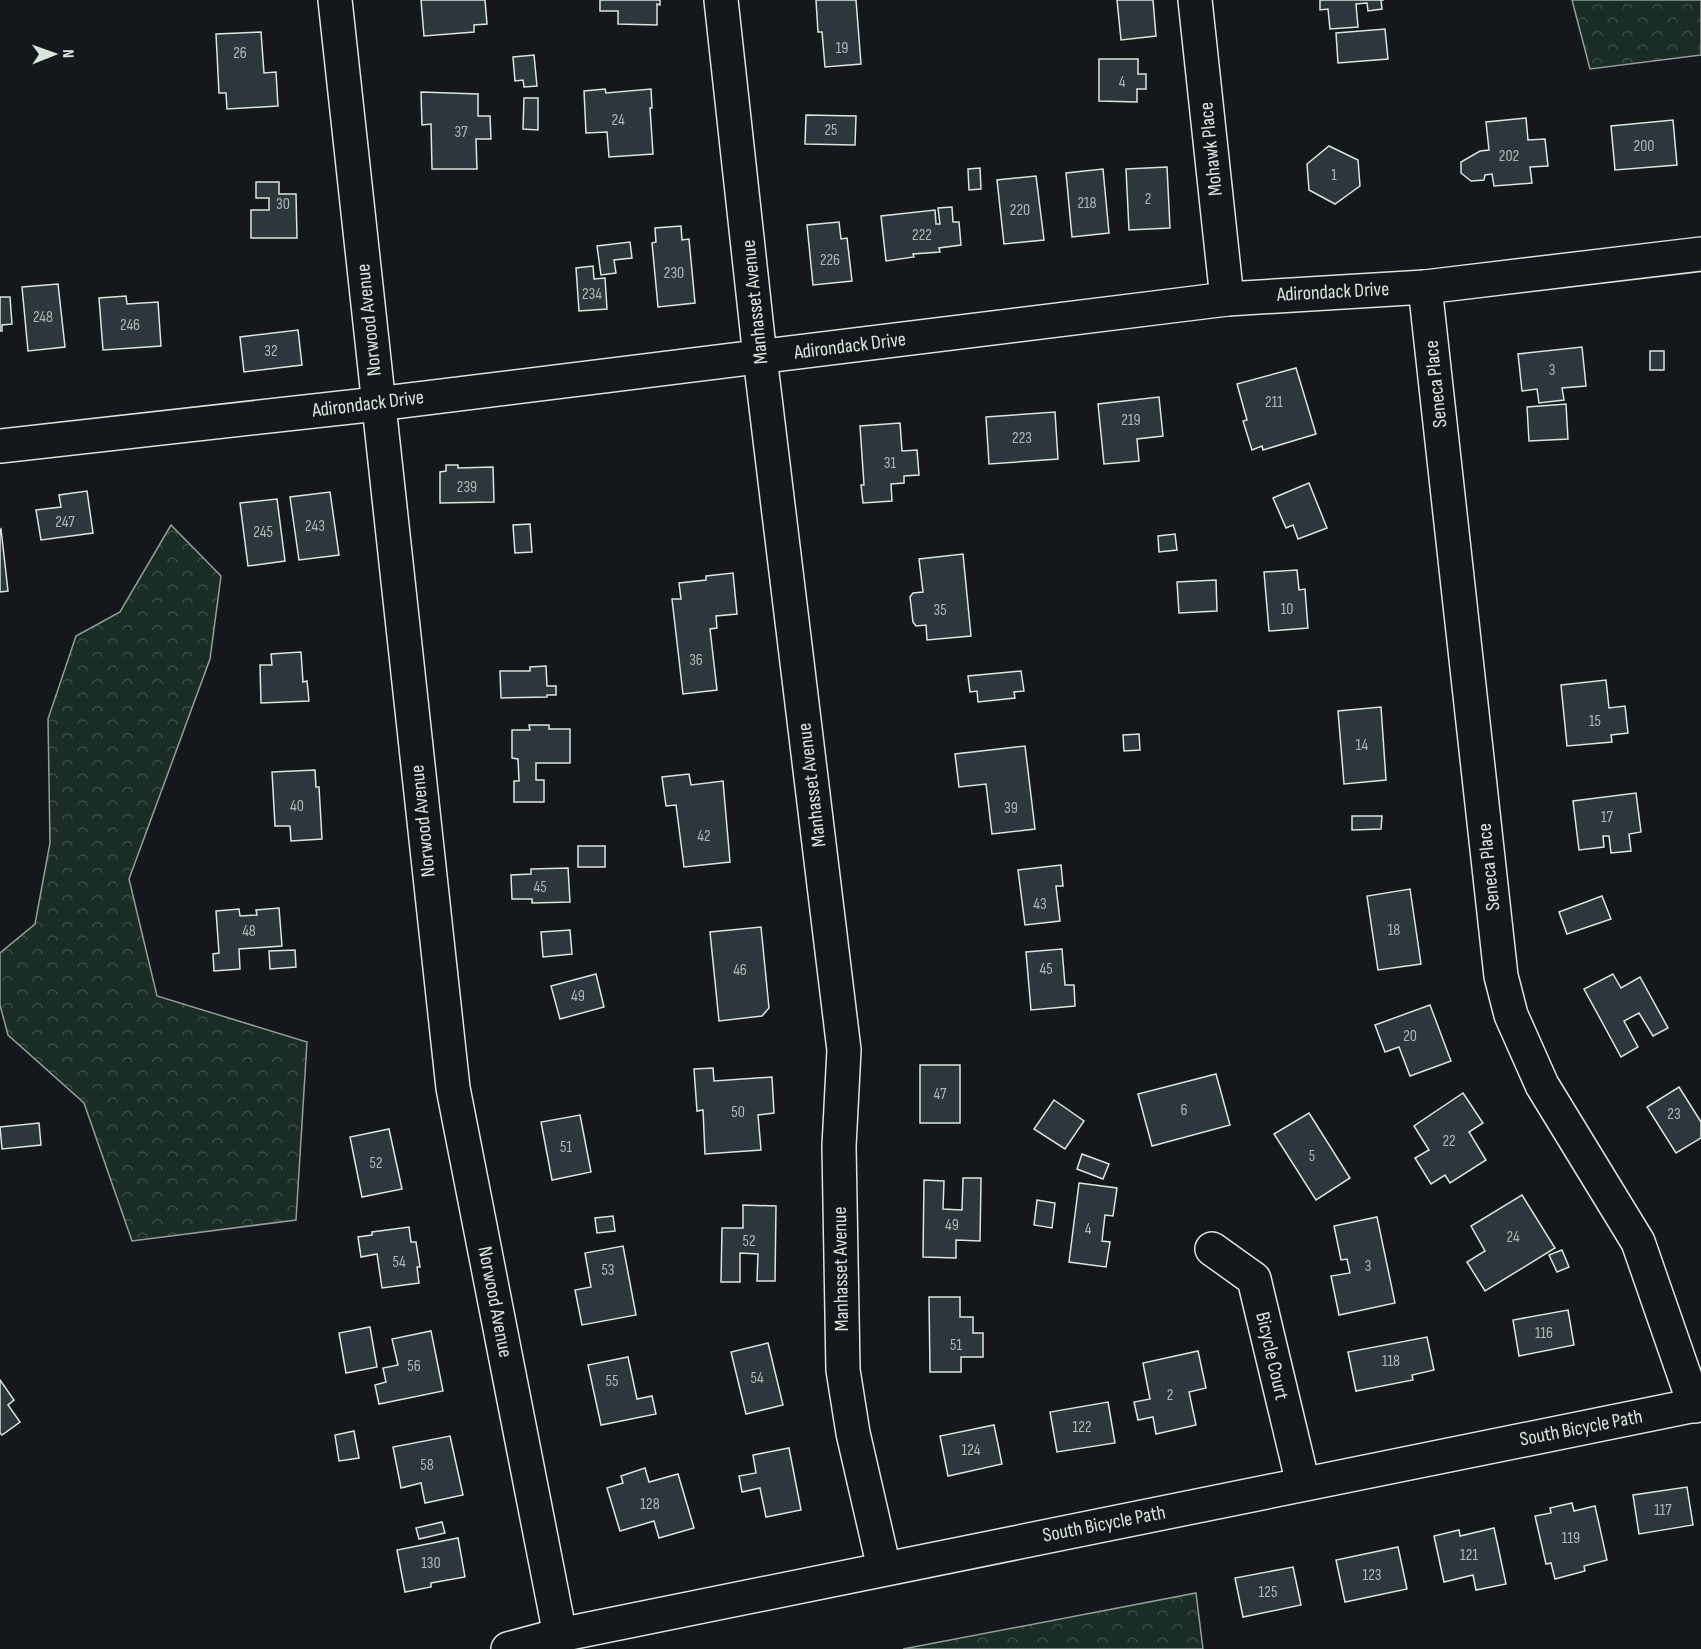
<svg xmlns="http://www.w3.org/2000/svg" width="1701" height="1649" viewBox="0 0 1701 1649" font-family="'Sofia Sans Condensed',sans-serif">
	<defs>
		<pattern id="forest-crowns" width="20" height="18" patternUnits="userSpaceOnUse" patternTransform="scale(1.5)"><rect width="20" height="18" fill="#1a2d24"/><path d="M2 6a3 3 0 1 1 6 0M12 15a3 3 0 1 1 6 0" fill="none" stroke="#3b4b43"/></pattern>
	</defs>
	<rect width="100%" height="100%" fill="#14181c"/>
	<g fill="url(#forest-crowns)" stroke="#939e99" stroke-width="1.5">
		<polygon points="1572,0 1701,0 1701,55 1590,69"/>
		<polygon points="171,525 221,576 210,659 129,879 157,996 307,1042 296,1220 132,1241 84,1103 8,1035 0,1005 0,953 35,924 50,843 48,719 76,636 120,612"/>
		<polygon points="1196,1593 1203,1649 903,1649"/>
	</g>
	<g fill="#2c363c" stroke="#d8e6dc" stroke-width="1.5">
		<polygon points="421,0 485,0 487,24 474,25 474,32 424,36"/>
		<polygon points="600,0 660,0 660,5 657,4 657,25 618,24 618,11 600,11"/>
		<polygon points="816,0 856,0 861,64 825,67 822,32 818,32"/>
		<polygon points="1117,0 1153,0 1156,36 1121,40"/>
		<polygon points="1320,0 1384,0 1381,0 1382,9 1368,11 1367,3 1356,4 1358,27 1330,29 1328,9 1320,10"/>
		<polygon points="1385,29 1388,59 1338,63 1336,33"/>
		<polygon points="261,32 264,73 276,72 278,106 227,109 226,93 219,93 216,34"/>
		<polygon points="534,55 537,86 524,87 523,80 515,81 513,57"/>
		<polygon points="1099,59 1138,59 1138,74 1146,74 1146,89 1137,89 1137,102 1099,101"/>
		<polygon points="605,89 606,93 651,89 652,108 650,108 653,154 609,157 607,132 586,133 584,91"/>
		<polygon points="421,92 478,94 478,116 490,116 491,139 476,139 477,169 432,169 431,124 422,125"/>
		<polygon points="524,98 538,98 538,130 523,129"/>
		<polygon points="806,115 856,116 855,145 805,144"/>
		<polygon points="1526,118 1528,140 1545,139 1548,166 1530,167 1532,183 1494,186 1492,174 1485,175 1484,180 1471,181 1461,173 1461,162 1480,151 1489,150 1486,122"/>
		<polygon points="1673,120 1677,165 1615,170 1611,126"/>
		<polygon points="1329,146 1358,160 1360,186 1335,204 1309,190 1307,164"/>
		<polygon points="1167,167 1170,228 1129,230 1126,169"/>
		<polygon points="980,168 981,189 969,190 968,169"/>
		<polygon points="1103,169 1109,233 1072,237 1066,173"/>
		<polygon points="1036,176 1044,240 1004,244 997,180"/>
		<polygon points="256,182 279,182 279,194 296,194 297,238 251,238 251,210 269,210 269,198 256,198"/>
		<polygon points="952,207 953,222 959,222 961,245 939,248 940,252 913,254 914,257 886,261 881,216 935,210 936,224 940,224 938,208"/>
		<polygon points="839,222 841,239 847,238 852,281 813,285 807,225"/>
		<polygon points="681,226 682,240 689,239 695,303 658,307 652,243 656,242 655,228"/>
		<polygon points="630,242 632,258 614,260 616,273 601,275 597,246"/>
		<polygon points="593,266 594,279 605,278 607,309 579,311 576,268"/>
		<polygon points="58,284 65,347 28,351 22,287"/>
		<polygon points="126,296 127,304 158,302 161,346 103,350 99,298"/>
		<polygon points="0,297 10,297 12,324 2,325 2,331 0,331"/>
		<polygon points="298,330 302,365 244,372 240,337"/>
		<polygon points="1582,347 1586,386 1562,388 1564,400 1539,403 1537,389 1522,391 1518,354"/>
		<rect x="1650" y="351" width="14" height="19"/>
		<polygon points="1296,368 1316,434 1263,450 1262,446 1252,450 1243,421 1247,420 1237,384"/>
		<polygon points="1159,397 1163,436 1137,439 1139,461 1104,464 1098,404"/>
		<polygon points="1566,404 1568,439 1529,441 1527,407"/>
		<polygon points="1055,412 1058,459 989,464 986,417"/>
		<polygon points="900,423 902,451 917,450 919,475 904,476 904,483 891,484 892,501 863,503 861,485 864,485 860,426"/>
		<polygon points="446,465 458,465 458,468 493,467 494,502 440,503 440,472 446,471"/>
		<polygon points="1309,483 1327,528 1298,539 1293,525 1286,528 1273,498"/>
		<polygon points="87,491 93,533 41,540 36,510 61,507 59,495"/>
		<polygon points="330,492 339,555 299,560 290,497"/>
		<polygon points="277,499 285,561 248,566 240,503"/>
		<polygon points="530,524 532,552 515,553 513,525"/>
		<polygon points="1,529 8,591 0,592 0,530"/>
		<polygon points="1175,534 1177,550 1159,552 1158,536"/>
		<polygon points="963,554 971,636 927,640 926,625 916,626 913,622 910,597 913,593 923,592 919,559"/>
		<polygon points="1297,570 1299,590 1305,589 1308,628 1269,631 1264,572"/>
		<polygon points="733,573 737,614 716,616 717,628 710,629 717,690 683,694 672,599 681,599 679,583 706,580 706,576"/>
		<polygon points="1216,580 1217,611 1179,613 1177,582"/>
		<polygon points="301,652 303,682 307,681 309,701 261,703 260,665 272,665 271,654"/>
		<polygon points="546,666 547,686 556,686 556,695 547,695 547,697 501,698 500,671 530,671 530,667"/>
		<polygon points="1021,671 1024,691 1014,692 1015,698 978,702 977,691 970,692 968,676"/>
		<polygon points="1606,680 1609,708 1625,706 1628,733 1611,735 1612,742 1567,746 1561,685"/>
		<polygon points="1381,707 1386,780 1344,784 1338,711"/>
		<polygon points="529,725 549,725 549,729 570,729 570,763 536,763 536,780 544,780 544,802 514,802 514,781 519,781 518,759 512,758 512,730 530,730"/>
		<polygon points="1139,734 1140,750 1124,751 1123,735"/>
		<polygon points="1025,746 1035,829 992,834 986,784 959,787 955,754"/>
		<polygon points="315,770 316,787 319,787 322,839 291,841 290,826 275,826 272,772"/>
		<polygon points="689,774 691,785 723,781 730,862 684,867 676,805 666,806 662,777"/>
		<polygon points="1636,793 1641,832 1629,834 1631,851 1611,853 1609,836 1603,836 1604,847 1579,850 1573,801"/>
		<polygon points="1352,816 1382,816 1381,829 1352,830"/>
		<rect x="578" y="846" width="27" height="21"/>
		<polygon points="1061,865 1063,886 1056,886 1060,921 1025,925 1018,870"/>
		<polygon points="568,868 570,902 532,903 532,899 512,899 511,875 531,874 531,869"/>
		<polygon points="1410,889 1421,964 1378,970 1367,896"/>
		<polygon points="1602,896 1611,919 1567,934 1559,912"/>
		<polygon points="279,908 282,946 239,949 240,969 214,971 213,954 219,953 216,911 239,909 240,916 257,915 256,910"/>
		<polygon points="761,927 769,1008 762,1016 719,1021 710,932"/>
		<polygon points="570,930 572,954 543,957 541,932"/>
		<polygon points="1062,949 1065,985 1074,985 1075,1006 1031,1010 1026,952"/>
		<polygon points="295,950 296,967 270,969 269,951"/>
		<polygon points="596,974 604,1007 560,1019 551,986"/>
		<polygon points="1613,974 1621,988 1640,977 1668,1028 1653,1036 1639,1013 1624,1021 1638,1047 1621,1057 1584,989"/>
		<polygon points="1430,1005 1451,1061 1410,1076 1399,1047 1385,1052 1375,1025"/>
		<rect x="920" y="1065" width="40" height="58"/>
		<polygon points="713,1068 714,1081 772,1077 774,1113 758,1115 761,1150 705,1154 703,1110 697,1111 694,1069"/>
		<polygon points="1216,1074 1230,1125 1152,1146 1138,1094"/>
		<polygon points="1679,1087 1701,1122 1701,1138 1676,1153 1647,1107"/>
		<polygon points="1463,1093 1483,1123 1469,1132 1486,1160 1450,1183 1445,1175 1431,1184 1415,1158 1429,1150 1414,1126"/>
		<polygon points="1054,1100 1084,1121 1065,1149 1034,1129"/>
		<polygon points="1309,1113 1350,1178 1316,1200 1274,1134"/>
		<polygon points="580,1115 591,1172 552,1180 541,1122"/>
		<polygon points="39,1123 41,1145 2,1149 0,1127"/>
		<polygon points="389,1129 402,1189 362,1197 350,1137"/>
		<polygon points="1082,1154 1109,1164 1103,1179 1077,1169"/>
		<polygon points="963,1178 981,1178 980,1241 956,1240 956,1258 923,1257 924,1180 944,1181 943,1209 962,1210"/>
		<polygon points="1079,1183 1117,1188 1113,1216 1105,1215 1102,1241 1110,1242 1106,1267 1069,1262"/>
		<polygon points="1522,1195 1555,1248 1485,1291 1467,1262 1485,1251 1471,1226"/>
		<polygon points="1037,1200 1055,1203 1052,1228 1034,1225"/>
		<polygon points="743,1205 776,1206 775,1281 757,1281 758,1254 740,1253 740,1282 721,1282 722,1228 743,1228"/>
		<polygon points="613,1216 615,1231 597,1233 595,1218"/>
		<polygon points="1377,1217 1395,1303 1339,1315 1331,1276 1350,1273 1347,1259 1341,1260 1334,1226"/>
		<polygon points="409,1227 411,1242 416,1242 420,1267 417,1267 419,1283 382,1288 377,1254 361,1257 358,1237 372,1235 372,1232"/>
		<polygon points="623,1246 636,1315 582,1325 575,1290 591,1287 585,1253"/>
		<polygon points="1562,1250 1569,1267 1557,1272 1549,1255"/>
		<polygon points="929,1297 960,1297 960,1317 973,1317 973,1333 983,1333 983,1357 961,1357 961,1372 930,1372"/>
		<polygon points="1568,1310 1574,1345 1519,1356 1513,1320"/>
		<polygon points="370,1327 377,1367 346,1373 339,1333"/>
		<polygon points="431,1331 443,1391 379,1404 375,1385 386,1382 383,1368 398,1365 392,1339"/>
		<polygon points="1427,1337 1434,1370 1412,1375 1413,1380 1356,1391 1348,1352"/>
		<polygon points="768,1343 783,1405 746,1414 731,1352"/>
		<polygon points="1198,1351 1206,1388 1189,1392 1196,1425 1156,1434 1153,1417 1138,1420 1134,1402 1150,1399 1143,1363"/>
		<polygon points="628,1357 637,1399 652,1396 656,1414 601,1425 588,1365"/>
		<polygon points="0,1380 14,1400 8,1405 20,1422 2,1435 0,1433"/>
		<polygon points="1108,1402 1115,1443 1057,1452 1050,1412"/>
		<polygon points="994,1425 1002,1464 948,1476 940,1436"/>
		<polygon points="354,1431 359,1458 339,1461 335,1435"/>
		<polygon points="450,1436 463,1495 425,1503 421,1483 401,1488 393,1447"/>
		<polygon points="789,1448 801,1510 766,1517 760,1488 742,1492 739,1476 756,1473 753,1455"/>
		<polygon points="645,1468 649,1482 678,1474 694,1528 659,1538 654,1521 620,1531 607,1488 623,1483 621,1476"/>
		<polygon points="1687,1487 1693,1525 1639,1534 1633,1495"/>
		<polygon points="1572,1503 1574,1511 1595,1506 1607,1560 1584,1566 1585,1571 1555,1579 1551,1563 1546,1564 1535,1516 1551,1513 1550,1508"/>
		<polygon points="442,1522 445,1533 419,1539 416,1528"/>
		<polygon points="1494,1528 1506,1584 1476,1590 1473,1575 1444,1582 1434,1536 1459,1530 1460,1536"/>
		<polygon points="458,1538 465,1577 431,1583 431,1587 405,1592 397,1550"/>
		<polygon points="1398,1547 1407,1589 1345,1602 1336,1560"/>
		<polygon points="1293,1567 1301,1605 1243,1617 1235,1578"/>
	</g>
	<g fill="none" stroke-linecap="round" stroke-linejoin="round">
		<defs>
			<g id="minor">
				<polyline points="335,0 453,1088 560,1635"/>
				<polyline points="721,0 760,357 844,1050 839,1146 843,1370 853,1433 884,1568"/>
				<polyline points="1195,0 1227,299"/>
				<polyline points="1425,287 1501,976 1511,1015 1542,1085 1638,1242 1695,1406"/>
				<polyline points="0,446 377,404 1227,299 1425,287 1701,254"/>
				<polyline points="1212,1249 1254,1279 1303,1484"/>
				<polyline points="508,1649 560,1635 1701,1404"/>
			</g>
		</defs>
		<use href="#minor" stroke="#d8e6dc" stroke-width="36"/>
		<use href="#minor" stroke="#14181c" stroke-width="33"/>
	</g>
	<g text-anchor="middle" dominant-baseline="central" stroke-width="4.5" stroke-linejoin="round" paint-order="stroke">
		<g font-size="16" fill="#adbab4">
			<text x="842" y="48">19</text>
			<text x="240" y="53">26</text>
			<text x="1122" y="82">4</text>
			<text x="618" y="120">24</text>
			<text x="831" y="130">25</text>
			<text x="461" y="132">37</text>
			<text x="1644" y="146">200</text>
			<text x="1509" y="156">202</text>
			<text x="1334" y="175">1</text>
			<text x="1148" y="199">2</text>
			<text x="1087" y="203">218</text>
			<text x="283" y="204">30</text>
			<text x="1020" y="210">220</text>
			<text x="922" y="235">222</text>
			<text x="830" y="260">226</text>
			<text x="674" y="273">230</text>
			<text x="592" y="294">234</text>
			<text x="43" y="317">248</text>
			<text x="130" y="325">246</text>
			<text x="271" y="351">32</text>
			<text x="1552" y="370">3</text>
			<text x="1274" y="402">211</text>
			<text x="1131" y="420">219</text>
			<text x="1022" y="438">223</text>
			<text x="890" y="463">31</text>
			<text x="467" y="487">239</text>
			<text x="65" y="522">247</text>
			<text x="315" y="526">243</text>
			<text x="263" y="532">245</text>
			<text x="1287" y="609">10</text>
			<text x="940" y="610">35</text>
			<text x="696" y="660">36</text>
			<text x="1595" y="721">15</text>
			<text x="1362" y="745">14</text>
			<text x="297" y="806">40</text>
			<text x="1011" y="808">39</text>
			<text x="1607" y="817">17</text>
			<text x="704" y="836">42</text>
			<text x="540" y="887">45</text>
			<text x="1040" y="904">43</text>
			<text x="1394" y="930">18</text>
			<text x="249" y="931">48</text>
			<text x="1046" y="969">45</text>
			<text x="740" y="970">46</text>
			<text x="578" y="996">49</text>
			<text x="1410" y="1036">20</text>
			<text x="940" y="1094">47</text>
			<text x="1184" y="1110">6</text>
			<text x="738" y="1112">50</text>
			<text x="1674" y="1114">23</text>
			<text x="1449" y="1141">22</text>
			<text x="566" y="1147">51</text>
			<text x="1312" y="1156">5</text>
			<text x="376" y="1163">52</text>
			<text x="952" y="1225">49</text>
			<text x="1088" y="1229">4</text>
			<text x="1513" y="1237">24</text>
			<text x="749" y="1241">52</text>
			<text x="399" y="1262">54</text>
			<text x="1368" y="1266">3</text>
			<text x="608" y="1270">53</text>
			<text x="1544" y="1333">116</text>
			<text x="956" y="1345">51</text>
			<text x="1391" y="1361">118</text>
			<text x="414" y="1366">56</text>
			<text x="757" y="1378">54</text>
			<text x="612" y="1381">55</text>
			<text x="1170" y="1395">2</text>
			<text x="1082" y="1427">122</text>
			<text x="971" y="1450">124</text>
			<text x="427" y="1465">58</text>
			<text x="650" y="1504">128</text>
			<text x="1663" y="1510">117</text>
			<text x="1571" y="1538">119</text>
			<text x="1469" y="1555">121</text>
			<text x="431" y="1563">130</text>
			<text x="1372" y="1575">123</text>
			<text x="1268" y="1592">125</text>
		</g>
		<g font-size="20" fill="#d8e6dc" stroke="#14181c">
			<text transform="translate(1211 149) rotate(-96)">Mohawk Place</text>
			<text transform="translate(1333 292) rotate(-3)">Adirondack Drive</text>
			<text transform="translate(755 302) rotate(-96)">Manhasset Avenue</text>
			<text transform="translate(369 320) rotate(-96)">Norwood Avenue</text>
			<text transform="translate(850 346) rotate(-7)">Adirondack Drive</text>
			<text transform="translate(1436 384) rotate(-96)">Seneca Place</text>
			<text transform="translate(368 404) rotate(-7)">Adirondack Drive</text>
			<text transform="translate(812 785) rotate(-97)">Manhasset Avenue</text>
			<text transform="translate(423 821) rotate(-96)">Norwood Avenue</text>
			<text transform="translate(1489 867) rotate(-96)">Seneca Place</text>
			<text transform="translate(841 1269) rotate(-91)">Manhasset Avenue</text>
			<text transform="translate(495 1302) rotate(79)">Norwood Avenue</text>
			<text transform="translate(1272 1356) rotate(77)">Bicycle Court</text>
			<text transform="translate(1581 1428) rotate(-11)">South Bicycle Path</text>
			<text transform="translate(1104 1524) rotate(-11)">South Bicycle Path</text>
		</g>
	</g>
	<g transform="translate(54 54) rotate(89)" stroke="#14181c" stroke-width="4.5" paint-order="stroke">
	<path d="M0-4.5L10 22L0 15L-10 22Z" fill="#d8e6dc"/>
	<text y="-9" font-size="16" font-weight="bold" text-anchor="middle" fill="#d8e6dc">N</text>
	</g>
</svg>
